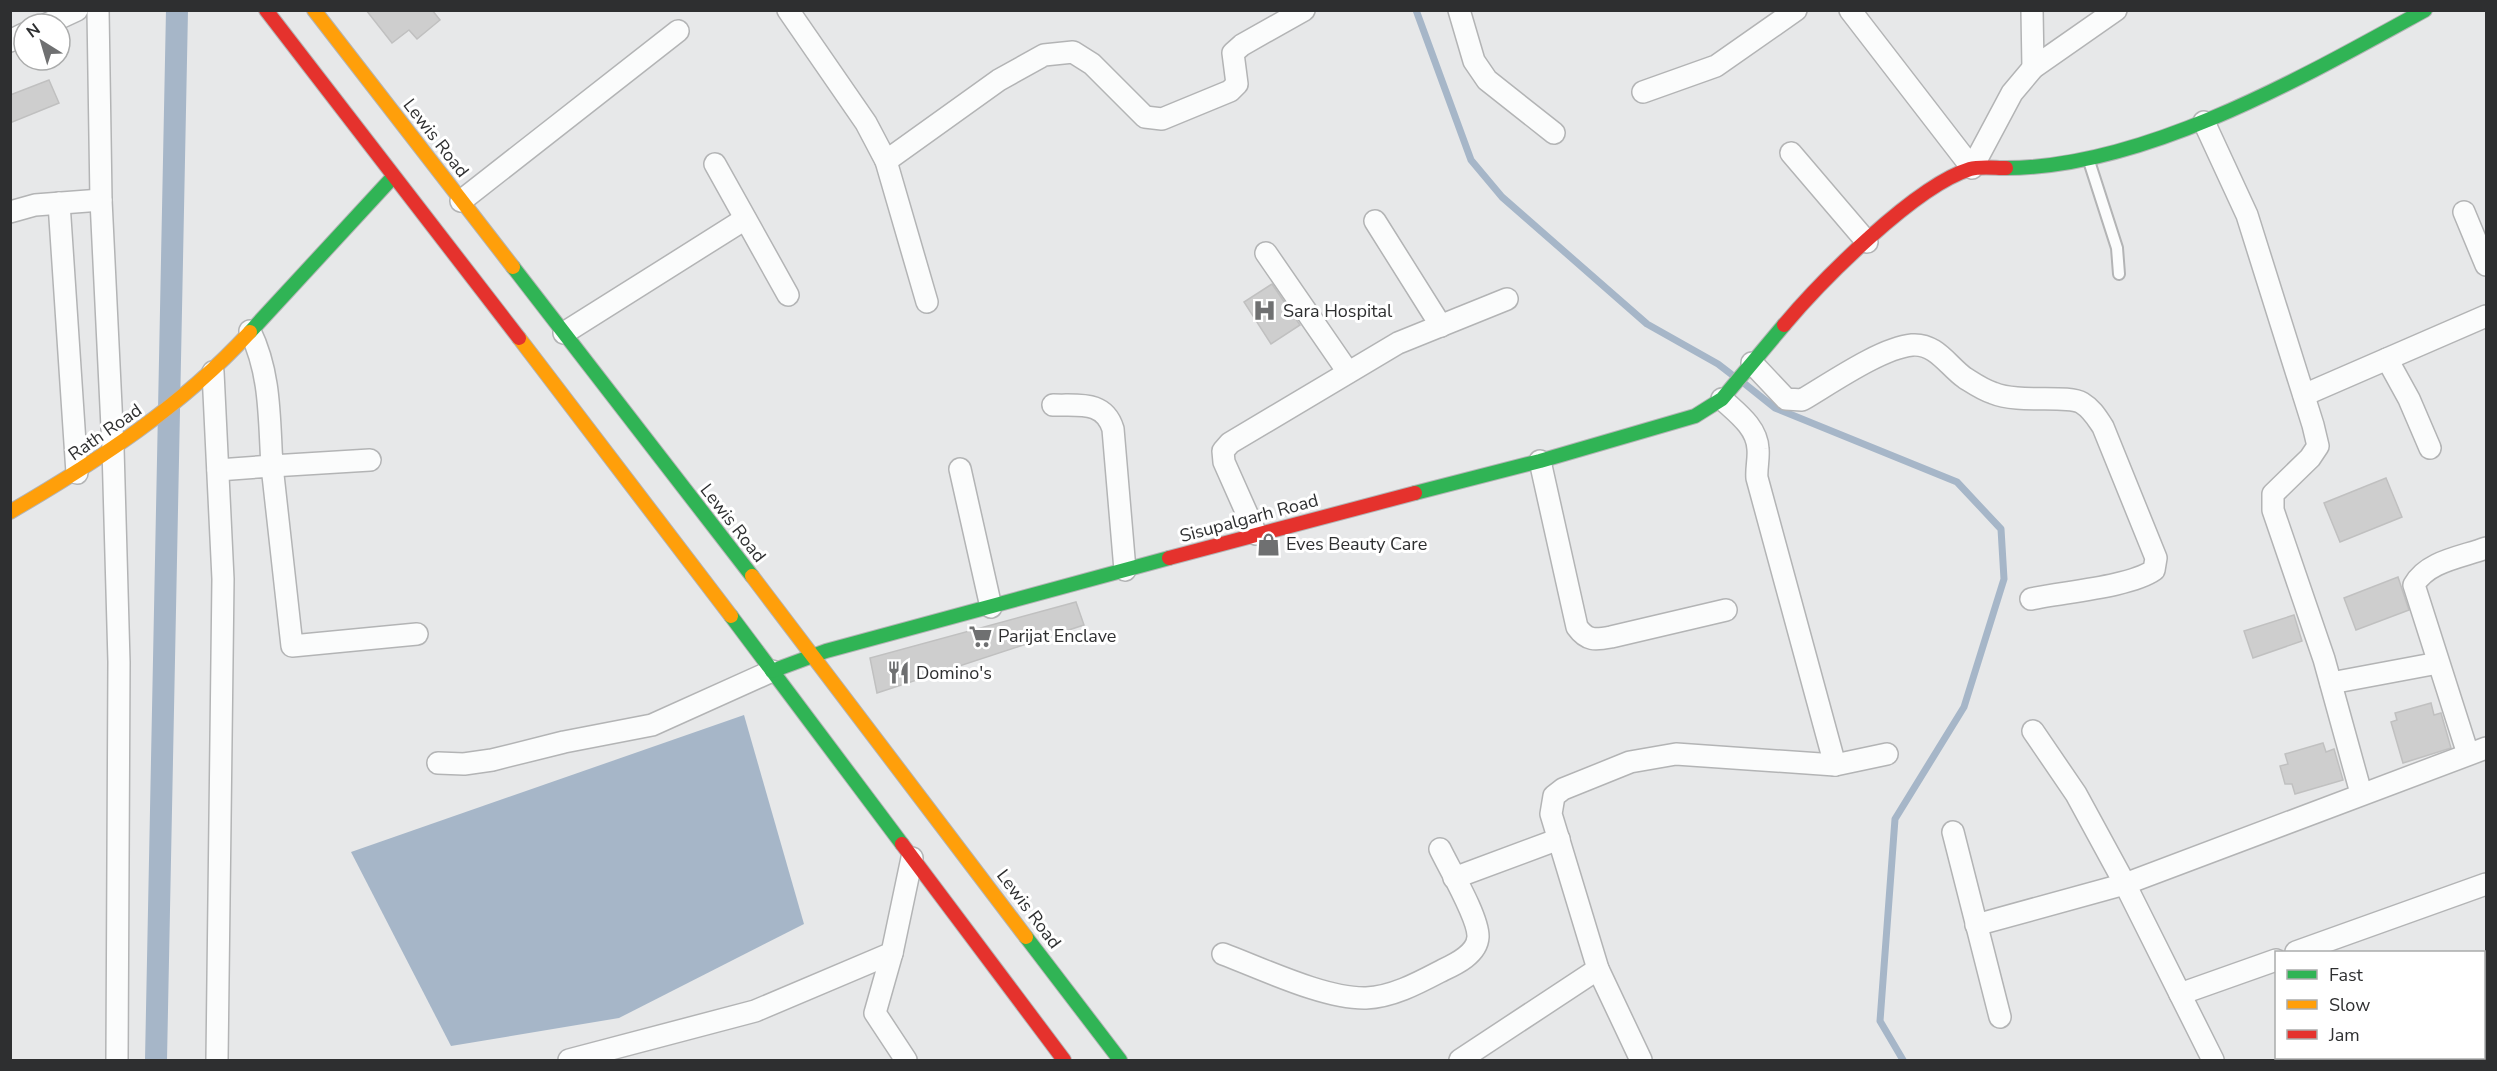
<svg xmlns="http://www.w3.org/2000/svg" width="2497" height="1071" viewBox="0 0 2497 1071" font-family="'Nunito Sans',sans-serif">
	<rect width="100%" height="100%" fill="#e7e8e9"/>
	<polygon fill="#a6b6c8" points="744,715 804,924 619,1018 451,1046 351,852"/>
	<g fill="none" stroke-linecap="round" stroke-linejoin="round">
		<g stroke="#a6b6c8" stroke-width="7">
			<polyline points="1416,10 1471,160 1502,197 1647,324 1718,364 1731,374"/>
			<polyline points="1745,384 1775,408 1957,482 2001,529 2004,579 1964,707 1895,819 1880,1021 1903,1060"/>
		</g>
		<polyline stroke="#a6b6c8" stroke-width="22" points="156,1060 177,10"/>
	</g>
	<g fill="#cecece" stroke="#c0c0c0" stroke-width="1.5">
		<polygon points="366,10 432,10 440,20 417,39 409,30 392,43"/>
		<polygon points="49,80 59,103 10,123 10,95"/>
		<polygon points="1272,284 1300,325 1271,344 1244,302"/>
		<polygon points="2386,478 2402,517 2340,542 2324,503"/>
		<polygon points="2398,577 2409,610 2356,630 2344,598"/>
		<polygon points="1076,602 1084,625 877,693 870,658"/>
		<polygon points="2294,615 2302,641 2253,658 2244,631"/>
		<polygon points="2431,703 2434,715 2441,713 2451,748 2403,763 2391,722 2397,720 2395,713"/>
		<polygon points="2323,743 2326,752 2334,749 2343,780 2295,794 2292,784 2285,784 2280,766 2288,764 2285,754"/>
	</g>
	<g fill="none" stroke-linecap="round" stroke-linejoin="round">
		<defs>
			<polyline id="lane" points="2089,161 2117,248 2119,274"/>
			<g id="street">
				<polyline points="98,10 101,200 113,448 119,662 117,1060"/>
				<polyline points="788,10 866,123 886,161 927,302"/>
				<polyline points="1459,10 1474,61 1487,80 1554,133"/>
				<polyline points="1850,10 1972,168 2012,93 2033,68 2116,10"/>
				<polyline points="2032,10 2033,68"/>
				<polyline points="47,24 77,10"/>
				<polyline points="10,41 24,34"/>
				<polyline points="1643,92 1716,66 1796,10"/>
				<polyline points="2204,122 2247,215 2313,425 2318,446 2310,458 2273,494 2273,510 2324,659 2361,793"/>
				<polyline points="1791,153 1867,242"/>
				<polyline points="886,161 999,80 1044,55 1073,52 1092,64 1145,117 1162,119 1230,91 1237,84 1233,53 1242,45 1304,10"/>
				<polyline points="715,164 788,295"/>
				<polyline points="461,201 678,31"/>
				<polyline points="59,203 77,473"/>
				<polyline points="10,212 35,205 101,200"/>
				<polyline points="2464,212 2486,265"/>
				<polyline points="1375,221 1441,326"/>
				<polyline points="1266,253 1348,372"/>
				<path d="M 250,331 C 271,374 269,419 272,466 L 370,460"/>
				<polyline points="564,333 745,219"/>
				<polyline points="2387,359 2409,399 2430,448"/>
				<path d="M 1752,363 L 1786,399 L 1802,400 C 1831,383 1881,348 1912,345 C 1936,343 1948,366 1965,378 C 1973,383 1983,390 1993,393 C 2019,404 2067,394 2082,403 C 2092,409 2097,418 2103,427 L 2156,558 L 2154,570 C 2130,587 2062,592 2031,599"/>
				<polyline points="213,372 223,579 217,1060"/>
				<polyline points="2304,395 2486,316"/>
				<path d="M 1722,399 C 1737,413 1757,427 1758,449 C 1759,459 1756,469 1757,478 L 1835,765"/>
				<path d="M 1053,405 C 1079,406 1104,400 1113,429 L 1125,570"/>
				<path d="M 1540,461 L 1577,627 C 1587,641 1595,640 1611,637 L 1726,610"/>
				<polyline points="960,469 991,607"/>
				<polyline points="218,470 272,466 292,646 417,634"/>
				<polyline points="1256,534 1224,462 1223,451 1230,443 1398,343 1507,299"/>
				<polyline points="2331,683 2438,663"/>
				<polyline points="2033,731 2076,794 2125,884 2213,1060"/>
				<path d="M 2468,754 L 2414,585 C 2427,561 2462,557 2486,548"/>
				<polyline points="438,763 464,764 492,760 564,742 652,725 772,671"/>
				<polyline points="1953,832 2000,1017"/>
				<polyline points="1454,878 1559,839"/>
				<polyline points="1976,925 2125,884 2486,748"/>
				<polyline points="2296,952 2486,884"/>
				<polyline points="892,953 875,1013 906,1060"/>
				<path d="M 1223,954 C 1263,969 1325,999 1366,998 C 1393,997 1420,982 1443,970 C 1456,964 1477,954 1478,937 C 1479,918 1449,868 1440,849"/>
				<polyline points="2180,994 2276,960"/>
				<polyline points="2484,1029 2486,1028"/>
				<polyline points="569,1060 755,1011 892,953 912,858"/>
				<polyline points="1460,1060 1598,969"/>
				<polyline points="1641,1060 1598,969 1551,814 1554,796 1563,789 1630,762 1676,754 1835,765 1887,754"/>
				<polyline points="2394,1060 2402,1058"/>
			</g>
			<g id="fast">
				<path d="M 2006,168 C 2145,168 2305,76 2425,10"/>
				<polyline points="513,267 752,576"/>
				<polyline points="250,332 393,177"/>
				<polyline points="1415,493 1540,461 1695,416 1722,399 1784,325"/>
				<polyline points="731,616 902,844"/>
				<polyline points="772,671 826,651 1169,558"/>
				<polyline points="1026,937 1120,1060"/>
			</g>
			<g id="slow">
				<polyline points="314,10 513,267"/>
				<polyline points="519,338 731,616"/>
				<path d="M 10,512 C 99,460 180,408 250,332"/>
				<polyline points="752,576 1026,937"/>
			</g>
			<g id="jam">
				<polyline points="266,10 519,338"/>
				<path d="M 1784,325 C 1822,280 1915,186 1970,169 C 1980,166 1995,168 2006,168"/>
				<polyline points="1169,558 1415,493"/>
				<polyline points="902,844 1064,1060"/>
			</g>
		</defs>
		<use href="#lane" stroke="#b3b4b5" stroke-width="14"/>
		<use href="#street" stroke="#b3b4b5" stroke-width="24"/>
		<use href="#fast" stroke="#b3b4b5" stroke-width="16"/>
		<use href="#slow" stroke="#b3b4b5" stroke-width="16"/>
		<use href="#jam" stroke="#b3b4b5" stroke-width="16"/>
		<use href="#lane" stroke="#fbfcfc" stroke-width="10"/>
		<use href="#street" stroke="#fbfcfc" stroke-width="21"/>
		<use href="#fast" stroke="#30b455" stroke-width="14"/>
		<use href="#slow" stroke="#ff9f0a" stroke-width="14"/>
		<use href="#jam" stroke="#e5322d" stroke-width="14"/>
	</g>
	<defs>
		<symbol id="hospital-bare" viewBox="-9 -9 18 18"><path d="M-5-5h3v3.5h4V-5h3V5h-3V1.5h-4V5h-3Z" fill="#6f7071" stroke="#fff" stroke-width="2.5" paint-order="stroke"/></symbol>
		<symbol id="shop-bare" viewBox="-9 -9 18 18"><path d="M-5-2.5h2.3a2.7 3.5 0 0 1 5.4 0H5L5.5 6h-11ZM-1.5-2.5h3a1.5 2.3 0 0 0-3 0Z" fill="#6f7071" stroke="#fff" stroke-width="2.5" paint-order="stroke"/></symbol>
		<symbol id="supermarket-bare" viewBox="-9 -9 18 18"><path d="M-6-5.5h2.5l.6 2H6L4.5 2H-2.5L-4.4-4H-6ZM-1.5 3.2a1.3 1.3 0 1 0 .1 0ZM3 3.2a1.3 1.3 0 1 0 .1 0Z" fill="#6f7071" stroke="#fff" stroke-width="2.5" paint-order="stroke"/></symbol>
		<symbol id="restaurant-bare" viewBox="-9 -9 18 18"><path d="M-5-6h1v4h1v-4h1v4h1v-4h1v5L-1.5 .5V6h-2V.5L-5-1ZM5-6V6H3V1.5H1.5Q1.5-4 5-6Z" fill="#6f7071" stroke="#fff" stroke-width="2.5" paint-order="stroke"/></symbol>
	</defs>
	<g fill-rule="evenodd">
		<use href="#hospital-bare" x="1248" y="294" width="33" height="33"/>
		<use href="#shop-bare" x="1252" y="528" width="33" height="33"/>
		<use href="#supermarket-bare" x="964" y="620" width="33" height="33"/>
		<use href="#restaurant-bare" x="882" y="656" width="33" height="33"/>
	</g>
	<g text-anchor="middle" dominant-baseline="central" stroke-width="6" stroke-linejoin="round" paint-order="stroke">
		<g font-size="18" fill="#2e2f30" stroke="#fff">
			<text transform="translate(436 138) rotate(52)">Lewis Road</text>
			<text transform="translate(105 432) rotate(-35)">Rath Road</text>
			<text transform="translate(1249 518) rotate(-15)">Sisupalgarh Road</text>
			<text transform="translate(733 523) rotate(52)">Lewis Road</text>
			<text transform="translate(1029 909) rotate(53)">Lewis Road</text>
		</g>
		<g font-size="18" fill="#2e2f30" stroke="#fff" text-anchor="start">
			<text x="1283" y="311">Sara Hospital</text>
			<text x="1286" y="544">Eves Beauty Care</text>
			<text x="998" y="636">Parijat Enclave</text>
			<text x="916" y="673">Domino's</text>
		</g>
	</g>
	<rect width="2497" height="1071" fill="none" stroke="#2e2f30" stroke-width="24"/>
	<rect x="2275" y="951" width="210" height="108" fill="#ffffff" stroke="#abacac" stroke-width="1.5"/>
	<rect x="2287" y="970" width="30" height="9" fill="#30b455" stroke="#abacac" stroke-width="1.5"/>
	<text x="2329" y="981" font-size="18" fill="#2e2f30">Fast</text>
	<rect x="2287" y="1000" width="30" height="9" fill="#ff9f0a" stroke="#abacac" stroke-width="1.5"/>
	<text x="2329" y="1011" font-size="18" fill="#2e2f30">Slow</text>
	<rect x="2287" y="1030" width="30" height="9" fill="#e5322d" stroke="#abacac" stroke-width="1.5"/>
	<text x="2329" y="1041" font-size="18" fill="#2e2f30">Jam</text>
	<g transform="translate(42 42) rotate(323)"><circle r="28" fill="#ffffff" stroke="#abacac" stroke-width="1.5"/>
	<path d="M0-4.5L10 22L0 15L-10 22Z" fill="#6f7071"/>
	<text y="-9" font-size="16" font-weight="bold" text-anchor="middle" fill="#2e2f30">N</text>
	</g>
</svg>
